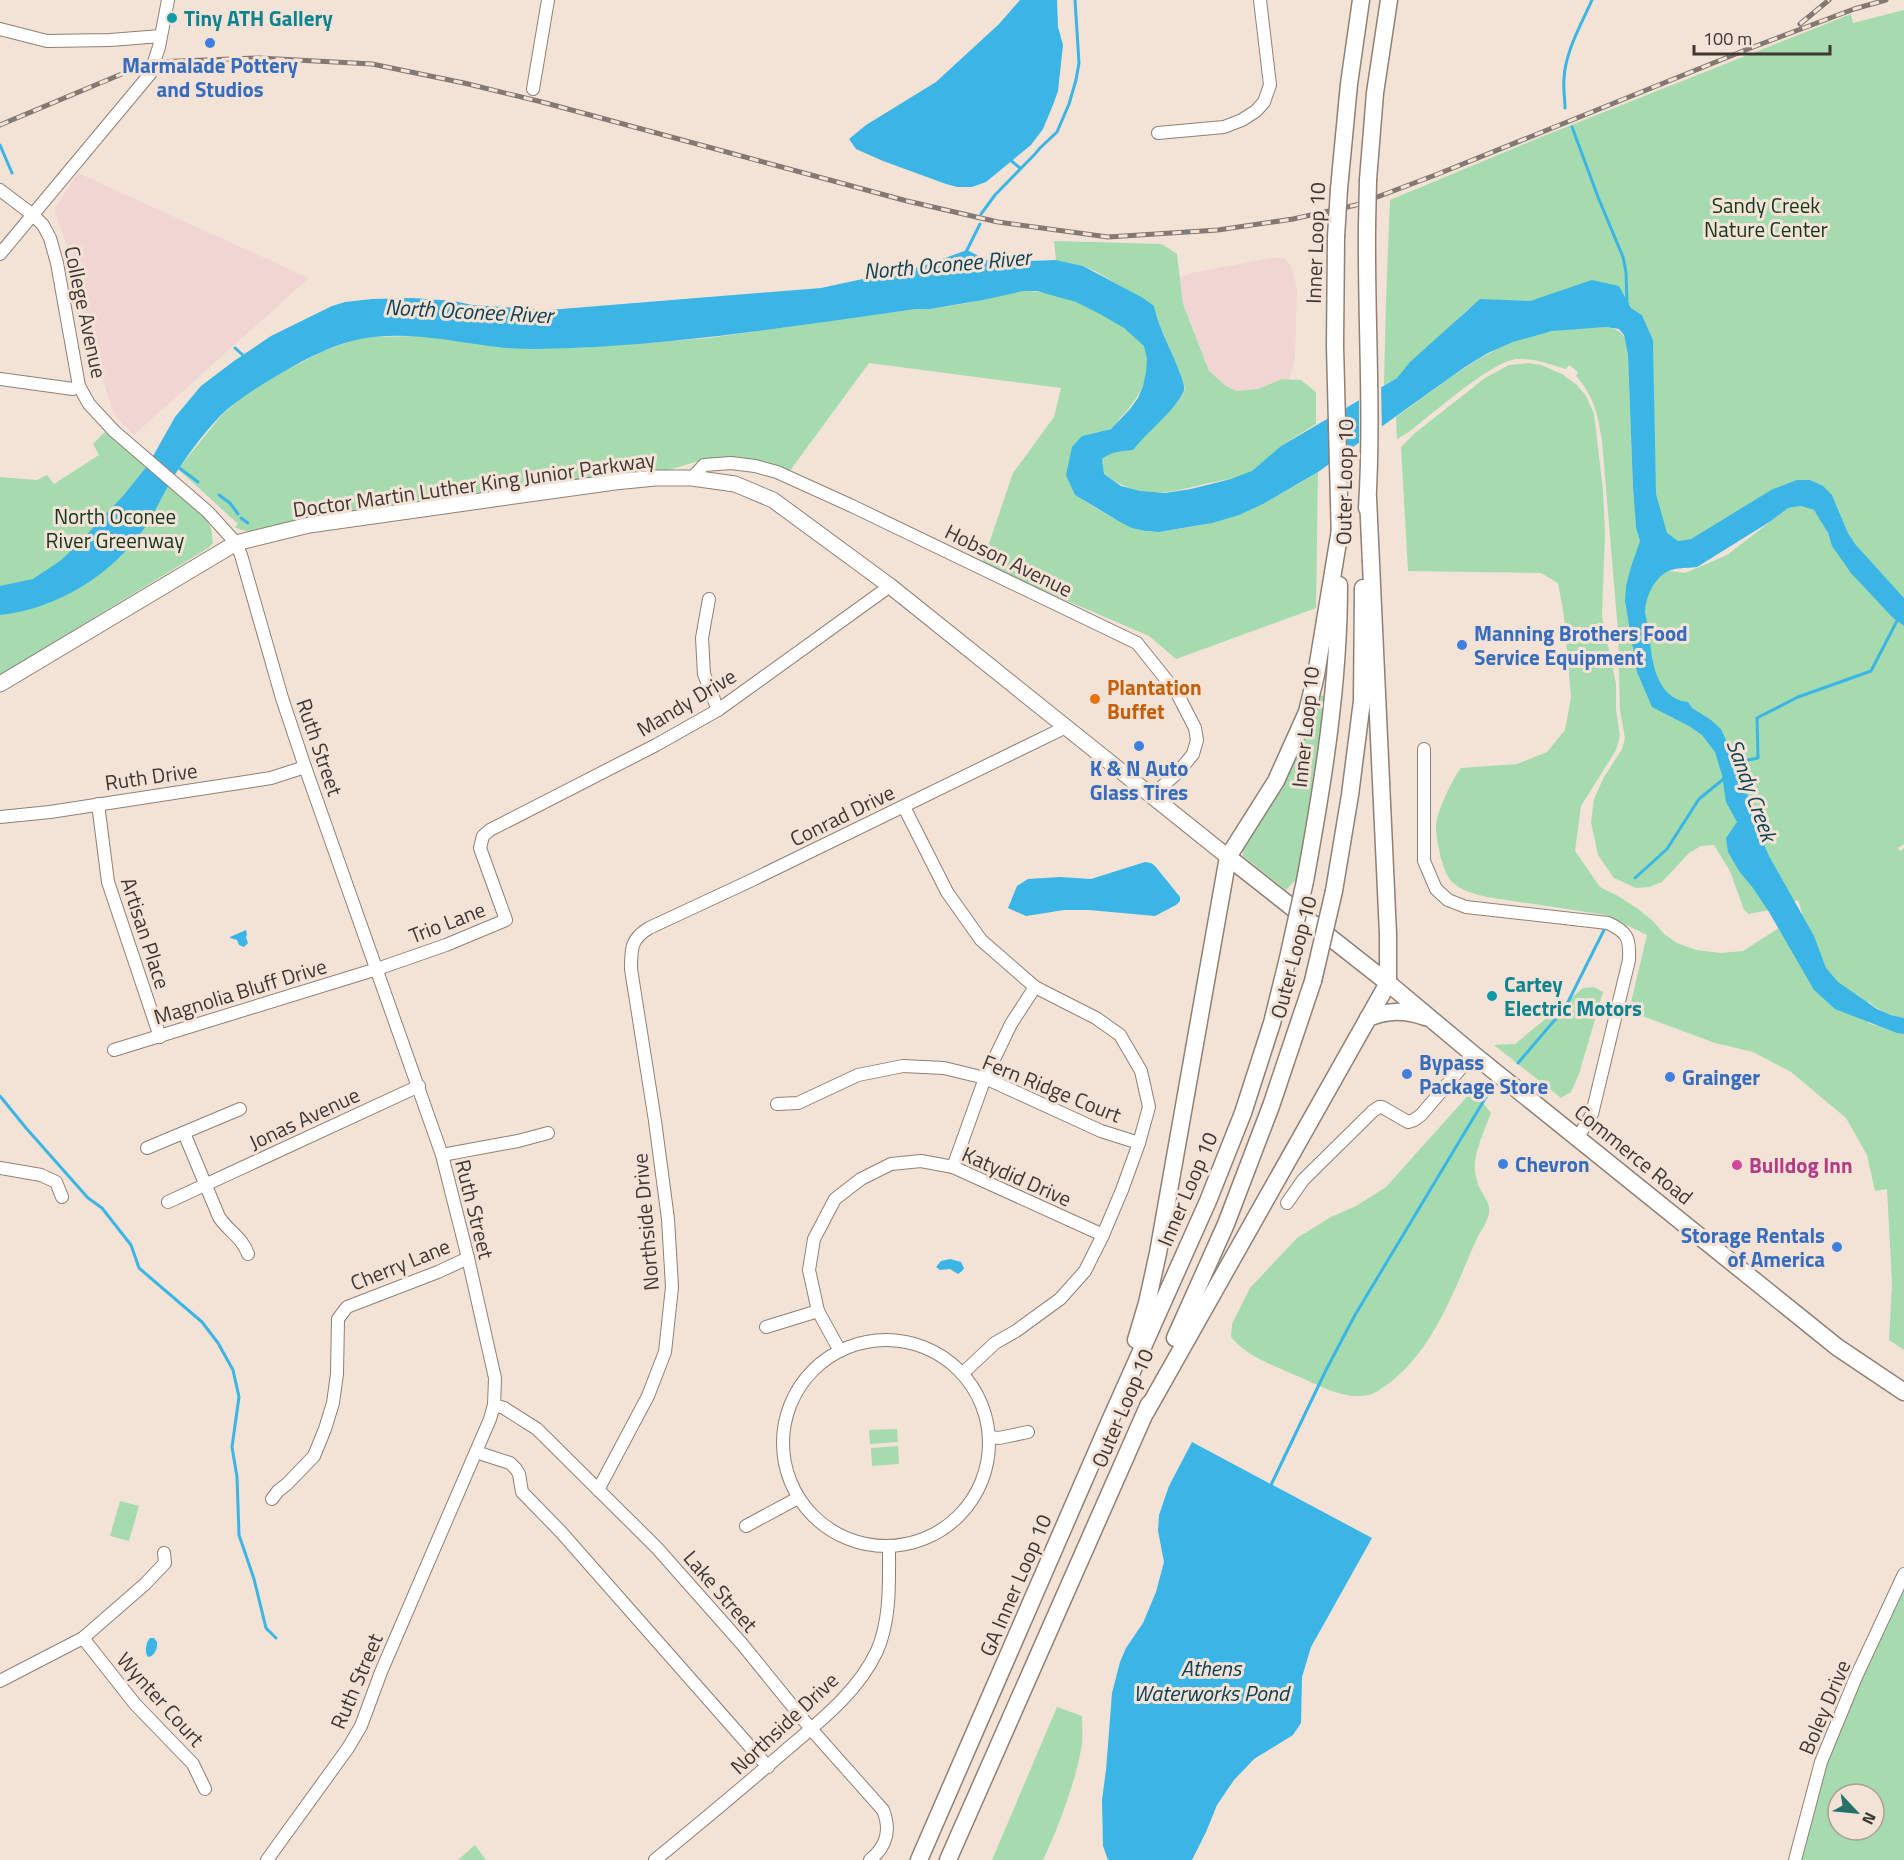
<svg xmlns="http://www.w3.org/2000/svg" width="1904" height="1860" viewBox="0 0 1904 1860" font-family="'Titillium Web',sans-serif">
	<rect width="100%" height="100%" fill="#f3e3d7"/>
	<g fill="#f0d5d3">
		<polygon points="78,173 309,278 134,435 114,414 93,352 76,292 69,251 55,213 55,208"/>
		<polygon points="1272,258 1284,258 1291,266 1297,288 1295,359 1289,380 1282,379 1257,389 1237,391 1226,386 1209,371 1183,304 1180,278 1190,273"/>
	</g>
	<g fill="#a5dbaf" fill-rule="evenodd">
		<polygon points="1904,10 1904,598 1855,545 1848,533 1833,497 1771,490 1691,539 1678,541 1658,551 1649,454 1654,425 1653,340 1642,315 1631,308 1619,286 1551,295 1530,301 1495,300 1468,309 1397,378 1384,385 1386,300 1390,200 1541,137 1851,14 1853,23"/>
		<path d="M 1054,241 L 1162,244 L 1177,254 L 1183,304 L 1209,371 L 1226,386 L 1237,391 L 1258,389 L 1282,379 L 1301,380 L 1316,392 L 1316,424 C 1305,431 1292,438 1281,446 C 1271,454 1264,464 1253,471 C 1241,478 1223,480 1209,483 C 1167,493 1142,502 1104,474 L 1102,459 C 1111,452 1122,451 1133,450 L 1141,439 L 1163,419 L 1182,396 L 1185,389 L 1178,368 L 1156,319 L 1154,306 L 1095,271 L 1083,266 L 1056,260 Z"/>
		<path d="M 1023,291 C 1062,291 1102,310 1132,334 C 1136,338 1143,342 1145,347 C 1155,372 1138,400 1121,417 C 1118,420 1116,425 1112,428 C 1109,430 1088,434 1082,436 L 1075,495 C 1095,508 1121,525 1145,531 C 1155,533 1167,531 1177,529 C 1235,521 1269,502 1318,472 L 1316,608 L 1176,659 L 1149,636 L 982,564 L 1013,473 L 1054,417 L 1061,388 L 869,363 L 789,472 C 771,466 753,459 734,457 C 712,455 687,465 665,471 L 295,522 C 279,525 249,537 235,527 L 238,524 L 178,469 L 221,416 L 241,398 L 276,376 L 321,352 L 355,340 L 374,337 L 420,336 L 501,347 L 577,348 L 709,338 L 916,309 C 952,309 988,297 1023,291 Z"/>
		<path d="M 1606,327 C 1626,331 1624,336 1628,355 L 1633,488 L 1636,528 L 1640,541 L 1644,567 L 1685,573 L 1727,555 L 1788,508 L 1801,506 L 1814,510 L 1822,521 L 1831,541 L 1893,618 L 1904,626 L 1904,844 L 1898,848 L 1900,851 L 1904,848 L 1904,1018 C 1890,1015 1879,1011 1868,1001 L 1868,1023 L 1904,1034 L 1904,1350 L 1889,1340 L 1892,1283 L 1887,1189 L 1875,1191 L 1867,1155 L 1846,1118 L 1791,1072 L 1753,1052 L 1715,1043 L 1629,1011 L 1647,935 L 1606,915 L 1487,897 C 1475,894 1462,891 1452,882 C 1443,874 1435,837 1436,824 C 1438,810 1452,779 1461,768 L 1517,764 L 1547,752 L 1565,730 L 1571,697 L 1564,616 L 1558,583 L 1541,573 L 1408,571 L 1401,447 L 1415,433 L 1485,378 L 1509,365 L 1528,363 L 1541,365 L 1562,374 L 1577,385 L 1586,396 L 1594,414 L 1603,490 L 1605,534 L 1602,616 L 1616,684 L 1616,710 L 1620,736 L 1616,750 L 1581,806 L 1575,851 L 1600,887 L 1618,896 L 1638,909 L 1653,921 L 1664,934 L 1677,943 L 1696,950 L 1721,953 L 1743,951 L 1802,913 L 1798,900 L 1779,908 L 1749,914 L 1744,910 L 1730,871 L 1714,845 L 1701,846 L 1689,853 L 1662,882 L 1649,887 L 1636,888 L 1614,878 L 1598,855 L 1591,822 L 1594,799 L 1604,777 L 1622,749 L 1625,738 L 1620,711 L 1618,632 L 1602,441 C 1598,415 1594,396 1576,376 L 1578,372 L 1569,365 L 1566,369 C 1549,364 1534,358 1516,359 C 1491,362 1431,415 1409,432 L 1397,439 L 1396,417 C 1441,386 1483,348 1537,334 C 1560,329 1583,328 1606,327 Z"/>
		<polygon points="105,432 147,466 146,468 206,517 211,528 213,543 208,548 0,675 0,477 37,480 47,475 54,484 99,455 93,444"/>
		<polygon points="1318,695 1325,696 1321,742 1298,877 1286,890 1243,856 1243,848"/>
		<polygon points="1594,987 1603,992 1579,1074 1571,1092 1561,1098 1494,1045 1515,1044 1583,988"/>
		<path d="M 1473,1090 L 1491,1113 C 1485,1130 1473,1153 1475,1171 C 1479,1204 1503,1199 1478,1236 C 1455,1287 1435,1349 1388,1384 C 1382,1388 1375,1394 1368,1395 C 1347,1400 1321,1387 1302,1378 C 1278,1367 1248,1358 1231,1337 L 1232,1324 L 1250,1288 L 1297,1238 L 1331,1217 L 1356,1206 L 1386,1187 Z"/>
		<polygon points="897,1429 898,1442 870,1444 869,1430"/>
		<polygon points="898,1446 899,1464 872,1466 871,1448"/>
		<polygon points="120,1501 139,1506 129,1541 110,1536"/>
		<path d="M 1904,1587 L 1904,1860 L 1799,1860 L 1823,1770 L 1858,1684 ZM 1838,1794 L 1874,1794 L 1874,1830 L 1838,1830 Z"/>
		<path d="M 1057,1707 L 1082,1716 C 1082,1725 1083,1735 1082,1744 C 1076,1781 1059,1826 1043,1860 L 992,1860 Z"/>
		<polygon points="475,1845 486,1860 458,1860"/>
	</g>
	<g fill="#3bb5e5">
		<polygon points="1020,0 1057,0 1058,27 1063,45 1058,91 1053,105 1043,129 1031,145 986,182 972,187 957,187 946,184 883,161 856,149 849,139 866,125 936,82 999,24"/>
		<path d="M 967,250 L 1001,267 L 1016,266 L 1029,261 L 1056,260 L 1083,266 L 1143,298 L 1154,306 C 1159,331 1173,352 1181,376 C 1182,380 1185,386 1184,390 C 1184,391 1181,397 1180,398 C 1167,418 1147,432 1133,450 C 1122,451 1111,452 1102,459 L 1104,474 L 1121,486 L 1140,491 L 1165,493 L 1191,489 L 1231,479 L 1252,471 L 1281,446 L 1397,378 L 1410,362 L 1480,299 L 1530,301 L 1592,280 L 1619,286 L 1631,308 L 1642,315 L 1653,340 L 1656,494 L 1667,533 L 1678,541 L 1691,539 L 1771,490 L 1797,480 L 1810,480 L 1823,486 L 1832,495 L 1848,533 L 1855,544 L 1904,598 L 1904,626 L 1893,618 L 1851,573 L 1832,546 L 1828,533 L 1814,510 L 1801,506 L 1788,508 L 1771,521 L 1697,567 C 1685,569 1673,566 1662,575 C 1652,583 1645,600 1645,612 C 1646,619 1648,625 1649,631 C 1651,657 1655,699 1688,702 L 1692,708 L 1711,720 L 1721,729 L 1742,776 L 1759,833 L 1769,856 L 1814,936 L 1826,968 L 1838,982 L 1877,1009 L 1891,1015 L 1904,1018 L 1904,1034 L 1897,1033 L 1835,1009 L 1814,990 L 1769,912 L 1753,888 L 1739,871 L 1728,852 L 1726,838 L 1737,822 L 1726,802 L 1722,775 L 1715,752 L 1702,735 L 1689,726 L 1652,707 L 1637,672 L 1625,601 L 1626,586 L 1631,567 L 1640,541 L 1636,528 L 1633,488 L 1628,355 L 1624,335 L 1619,329 L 1606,327 L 1552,331 L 1513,342 L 1488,353 L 1465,367 L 1318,472 L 1263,504 L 1239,515 L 1212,523 L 1159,532 L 1145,531 L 1132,528 L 1120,522 L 1075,495 L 1066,475 L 1072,447 L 1082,436 L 1111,429 L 1130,409 L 1138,398 L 1143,386 L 1146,372 L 1147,359 L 1144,346 L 1124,328 L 1100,314 L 1076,302 L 1037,291 L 1023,291 L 983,300 L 930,309 L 916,309 C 802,325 687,343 572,348 C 545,349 516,350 489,346 C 445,340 400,330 356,340 C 331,346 307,358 285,371 C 263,384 240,397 221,415 C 202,435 185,458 171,481 C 162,496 155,512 146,526 C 113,574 58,609 0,615 L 0,586 L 33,579 L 60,561 L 74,548 L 123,496 L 148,465 L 175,417 L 201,386 L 234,361 L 271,336 L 332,306 L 345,302 L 372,299 L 413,298 L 454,301 L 472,305 L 549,310 L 821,288 L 923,266 Z"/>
		<polygon points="1145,862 1151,863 1155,866 1180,897 1180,901 1176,905 1155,916 1089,910 1064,910 1026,916 1008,908 1017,886 1028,879 1060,877 1091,879"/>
		<polygon points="246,930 247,934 246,937 248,943 244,947 239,945 237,940 230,938 230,937"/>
		<polygon points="950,1259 961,1262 964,1268 962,1271 958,1274 950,1269 940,1270 936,1267 941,1261"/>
		<polygon points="1192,1442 1372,1538 1311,1647 1302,1677 1301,1723 1293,1735 1254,1759 1234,1780 1217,1805 1206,1832 1192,1860 1108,1860 1103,1846 1102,1800 1106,1770 1112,1693 1120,1662 1126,1648 1143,1623 1156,1592 1164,1562 1158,1531 1159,1515 1169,1486"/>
		<path d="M 150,1638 L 154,1638 L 157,1642 C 158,1648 154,1657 148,1657 C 144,1652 146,1642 150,1638 Z"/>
	</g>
	<polygon fill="#f3e3d7" points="1381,384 1382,431 1359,447 1359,396"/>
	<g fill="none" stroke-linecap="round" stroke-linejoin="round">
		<g stroke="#3bb5e5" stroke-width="3">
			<path d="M 1565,108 C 1565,98 1563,89 1564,79 C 1565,52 1581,25 1592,0"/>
			<polyline points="1572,127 1598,197 1623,257 1626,272 1627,304"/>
			<polyline points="0,145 12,173"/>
			<polyline points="1009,159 1020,168"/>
			<polyline points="981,214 995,195 1035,154 1040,148 1057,132 1069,104 1076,80 1079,63 1075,0"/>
			<polyline points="966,252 980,224"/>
			<polyline points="235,348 245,357"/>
			<polyline points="178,467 198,482"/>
			<polyline points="219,495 230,503 238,514"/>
			<polyline points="241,518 248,523"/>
			<polyline points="1736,769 1748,760 1758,758 1757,718 1798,697 1871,671 1899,617"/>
			<polyline points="1635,878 1667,849 1699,799 1726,777"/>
			<polyline points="1518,1063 1565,1008 1604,930"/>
			<polyline points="0,1096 26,1128 88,1198 102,1208 131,1245 139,1268 202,1322 218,1343 233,1370 239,1397 232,1447 237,1477 239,1535 254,1579 266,1628 276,1638"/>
			<polyline points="1271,1485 1326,1370 1355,1315 1489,1092"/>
		</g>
		<defs>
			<g id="minor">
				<polyline points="0,29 47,41 110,40 161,36"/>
				<polyline points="533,89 548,0"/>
				<polyline points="1158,133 1224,127 1242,120 1256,111 1264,102 1270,85 1260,0"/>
				<polyline points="0,190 33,215 43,225 50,238 57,263 79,386 89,404 114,431 208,512 236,543 241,555 282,698 305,767 442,1155 468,1258 495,1378 494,1405 490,1419 381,1672 361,1726 348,1748 267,1860"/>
				<polyline points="0,254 150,74 159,47 168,0"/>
				<polyline points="0,379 73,389 79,386"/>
				<polyline points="692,478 704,465 731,463 755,466 777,472 852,506 1137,643 1177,693 1195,728 1197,740 1193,754 1180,770 1153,795"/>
				<polyline points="709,599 702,638 704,674 718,710"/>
				<path d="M 1424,749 L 1424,861 L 1436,889 L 1448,900 L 1466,907 L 1608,923 C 1628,932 1630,939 1629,960 L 1592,1114 L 1578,1137"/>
				<polyline points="98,804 108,882 160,1037"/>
				<polyline points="904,807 947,892 981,940 1035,987 1096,1018 1120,1035 1141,1071 1149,1107 1139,1143 1122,1190 1103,1235 1085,1271 1060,1299 1016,1331 995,1343 963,1373"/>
				<polyline points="0,817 50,812 271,778 305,767"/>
				<polyline points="114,1050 377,969 446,945 506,920 480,848 483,836 490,830 656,745 718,710 890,586"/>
				<polyline points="777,1104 798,1103 858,1075 903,1066 944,1068 985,1078 1101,1131 1139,1143"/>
				<path d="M 184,1133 L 219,1217 C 229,1232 242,1237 248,1254"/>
				<polyline points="147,1148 240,1109"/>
				<polyline points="442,1155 518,1141 548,1133"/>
				<polyline points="953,1167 985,1078 1011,1024 1035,987"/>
				<polyline points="0,1168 41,1175 56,1182 62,1197"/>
				<polyline points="168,1202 419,1086"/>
				<polyline points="1287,1203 1303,1180 1373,1111 1379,1107 1382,1107 1408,1122 1414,1120 1421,1115 1473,1054"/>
				<polyline points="766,1327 818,1311"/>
				<circle cx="886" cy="1443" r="103"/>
				<polyline points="840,1351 818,1311 809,1270 814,1239 835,1199 861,1179 891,1164 921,1161 953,1167 1103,1235"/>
				<path d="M 494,1405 L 504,1408 L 537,1429 L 657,1548 L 742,1644 L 811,1729 L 883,1810 C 891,1830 887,1846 870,1860"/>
				<polyline points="990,1437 999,1438 1028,1432"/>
				<polyline points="476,1452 510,1463 516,1469 519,1474 522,1492 561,1532 768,1767"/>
				<path d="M 598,1490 L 648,1396 L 665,1352 L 672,1287 L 668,1219 L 655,1121 L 631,969 C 631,948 631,939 649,928 L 750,881 L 1066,727"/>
				<polyline points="272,1499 278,1491 287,1484 314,1456 325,1429 333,1403 337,1374 338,1319 347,1307 438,1272 468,1258"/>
				<polyline points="746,1526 798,1498"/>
				<polyline points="83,1638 135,1704 193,1764 205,1789"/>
				<polyline points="0,1681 83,1638 145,1584 165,1563 164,1553"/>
				<path d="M 655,1860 C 699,1824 742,1788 785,1751 C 819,1722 858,1692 877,1651 C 891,1619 889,1581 889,1547"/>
				<polyline points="1795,1860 1821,1762 1856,1677 1904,1574"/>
			</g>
			<polyline id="major" points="0,684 236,543 309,525 615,482 655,478 692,478 735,484 773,500 890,586 1228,857"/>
			<g id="highway">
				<polyline points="1368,180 1375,93 1389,0"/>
				<polyline points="1339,189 1349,84 1361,0"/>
				<path d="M 1367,226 C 1366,320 1373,415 1367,508"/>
				<polyline points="1336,237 1335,346 1340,541"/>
				<polyline points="1228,857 1388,983 1473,1054 1837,1347 1904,1392"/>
				<path d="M 1305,881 C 1323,783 1339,685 1339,585"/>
				<polyline points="1334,891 1350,795 1362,701 1363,588"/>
				<path d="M 1368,1018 C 1388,1010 1405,1010 1425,1017"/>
				<polyline points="1175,1338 1226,1224 1271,1106 1313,981"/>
				<polyline points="1136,1340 1147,1303 1158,1253 1228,857 1276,781 1307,712 1316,675 1340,530"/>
				<polyline points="1146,1412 1388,983 1388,934 1368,498"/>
				<polyline points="919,1860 1109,1423 1208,1201 1243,1113 1272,1023 1288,958"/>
				<polyline points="948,1860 1149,1404"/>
			</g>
		</defs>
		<use href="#minor" stroke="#8e8075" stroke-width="14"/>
		<use href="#major" stroke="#8e8075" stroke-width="17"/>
		<use href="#highway" stroke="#8e8075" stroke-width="19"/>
		<use href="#minor" stroke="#fff" stroke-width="12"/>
		<use href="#major" stroke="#fff" stroke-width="15"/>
		<use href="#highway" stroke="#fff" stroke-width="16"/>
		<defs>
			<g id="rail">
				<polyline points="1800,24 1829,0"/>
				<polyline points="0,125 136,68 155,62 259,58 372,64 464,83 542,102 907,201 998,222 1108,237 1218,230 1293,219 1356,205 1438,174 1748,49 1854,9 1886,0"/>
			</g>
		</defs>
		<use href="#rail" stroke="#837972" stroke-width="5"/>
		<use href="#rail" stroke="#f3e3d7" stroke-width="3" stroke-dasharray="9" stroke-linecap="butt"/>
		<defs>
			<g id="highway-bridge">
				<polyline points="1367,226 1368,180"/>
				<polyline points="1336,237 1339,189"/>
				<polyline points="1288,958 1305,881"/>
				<polyline points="1313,981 1334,891"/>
			</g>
		</defs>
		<use href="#highway-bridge" stroke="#8e8075" stroke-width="19" stroke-linecap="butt"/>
		<use href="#highway-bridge" stroke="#fff" stroke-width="16"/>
	</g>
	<g fill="#0f9aa8" stroke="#f3e3d7" stroke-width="2">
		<circle cx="172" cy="18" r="6"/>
		<circle cx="1492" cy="996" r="6"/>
	</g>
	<g fill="#3f7fe0" stroke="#f3e3d7" stroke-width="2">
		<circle cx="210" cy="43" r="6"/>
		<circle cx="1462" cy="645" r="6"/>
		<circle cx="1139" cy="746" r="6"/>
		<circle cx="1407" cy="1074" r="6"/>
		<circle cx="1670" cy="1077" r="6"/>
		<circle cx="1503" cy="1164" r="6"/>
		<circle cx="1837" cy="1247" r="6"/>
	</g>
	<circle fill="#e8710a" stroke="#f3e3d7" stroke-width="2" cx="1095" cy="699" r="6"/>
	<circle fill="#d1479c" stroke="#f3e3d7" stroke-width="2" cx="1737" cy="1165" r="6"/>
	<g text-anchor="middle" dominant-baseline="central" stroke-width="6" stroke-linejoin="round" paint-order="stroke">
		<g font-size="21" font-weight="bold" fill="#0d838f" stroke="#f3e3d7" text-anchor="start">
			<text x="184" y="18">Tiny ATH Gallery</text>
			<text x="1504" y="984">Cartey<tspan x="1504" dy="24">Electric Motors</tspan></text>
		</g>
		<g font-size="21" font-weight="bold" fill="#366cbe" stroke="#f3e3d7" text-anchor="start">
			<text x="210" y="65" text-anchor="middle">Marmalade Pottery<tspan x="210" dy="24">and Studios</tspan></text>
			<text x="1474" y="633">Manning Brothers Food<tspan x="1474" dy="24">Service Equipment</tspan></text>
			<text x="1139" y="768" text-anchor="middle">K &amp; N Auto<tspan x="1139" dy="24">Glass Tires</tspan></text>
			<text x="1419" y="1062">Bypass<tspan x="1419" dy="24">Package Store</tspan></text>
			<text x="1682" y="1077">Grainger</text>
			<text x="1515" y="1164">Chevron</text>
			<text x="1825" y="1235" text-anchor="end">Storage Rentals<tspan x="1825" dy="24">of America</tspan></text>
		</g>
		<g font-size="21" fill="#13361d" stroke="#f3e3d7">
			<text x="1766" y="205">Sandy Creek<tspan x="1766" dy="24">Nature Center</tspan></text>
			<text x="115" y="516">North Oconee<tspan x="115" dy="24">River Greenway</tspan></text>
		</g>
		<g font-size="21" fill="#3e3733" stroke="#f3e3d7">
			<text transform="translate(1315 243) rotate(-88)">Inner Loop 10</text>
			<text transform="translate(86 312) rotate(78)">College Avenue</text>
			<text transform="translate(1344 482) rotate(-89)">Outer Loop 10</text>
			<text transform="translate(474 484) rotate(-8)">Doctor Martin Luther King Junior Parkway</text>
			<text transform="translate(1009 560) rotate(26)">Hobson Avenue</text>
			<text transform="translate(686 702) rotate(-31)">Mandy Drive</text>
			<text transform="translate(1305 727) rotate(-84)">Inner Loop 10</text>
			<text transform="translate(320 747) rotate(71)">Ruth Street</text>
			<text transform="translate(151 776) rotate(-8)">Ruth Drive</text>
			<text transform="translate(842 815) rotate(-26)">Conrad Drive</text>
			<text transform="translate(447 922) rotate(-21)">Trio Lane</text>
			<text transform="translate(146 933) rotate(72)">Artisan Place</text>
			<text transform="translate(1293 957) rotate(-75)">Outer Loop 10</text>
			<text transform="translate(240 991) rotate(-17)">Magnolia Bluff Drive</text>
			<text transform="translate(1052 1088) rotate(22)">Fern Ridge Court</text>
			<text transform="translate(304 1118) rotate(-25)">Jonas Avenue</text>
			<text transform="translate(1634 1154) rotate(39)">Commerce Road</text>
			<text transform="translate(1017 1176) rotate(24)">Katydid Drive</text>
			<text transform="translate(1187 1189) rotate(-67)">Inner Loop 10</text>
			<text transform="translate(475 1209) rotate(76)">Ruth Street</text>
			<text transform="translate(645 1222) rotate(-95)">Northside Drive</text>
			<text transform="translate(400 1264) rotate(-22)">Cherry Lane</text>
			<text transform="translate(1122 1408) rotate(-67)">Outer Loop 10</text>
			<text transform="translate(1015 1585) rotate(-67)">GA Inner Loop 10</text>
			<text transform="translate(721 1591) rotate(49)">Lake Street</text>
			<text transform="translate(356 1681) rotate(-67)">Ruth Street</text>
			<text transform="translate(161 1699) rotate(48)">Wynter Court</text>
			<text transform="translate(1824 1707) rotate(-67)">Boley Drive</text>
			<text transform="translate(784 1723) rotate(-43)">Northside Drive</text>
		</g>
		<g font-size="21" font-weight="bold" fill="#c56008" stroke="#f3e3d7" text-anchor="start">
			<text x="1107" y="687">Plantation<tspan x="1107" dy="24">Buffet</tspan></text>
		</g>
		<g font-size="21" font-weight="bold" fill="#b23c85" stroke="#f3e3d7" text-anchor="start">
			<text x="1749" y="1165">Bulldog Inn</text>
		</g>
		<g font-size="22" font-style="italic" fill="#0f4256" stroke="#f3e3d7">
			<text transform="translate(947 264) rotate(-5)">North Oconee River</text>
			<text transform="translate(469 311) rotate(3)">North Oconee River</text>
			<text transform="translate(1752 790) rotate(70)">Sandy Creek</text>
			<text x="1211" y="1668">Athens<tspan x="1211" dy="25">Waterworks Pond</tspan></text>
		</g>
	</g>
	<g transform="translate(1856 1812) rotate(116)"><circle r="28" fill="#f3e3d7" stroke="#ab9e95" stroke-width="1.5"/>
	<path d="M0-4.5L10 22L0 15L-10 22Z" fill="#26706c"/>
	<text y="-9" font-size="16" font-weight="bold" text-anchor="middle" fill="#3e3733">N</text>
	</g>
	<path d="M1694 45v9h136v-9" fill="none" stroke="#3e3733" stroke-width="3"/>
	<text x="1703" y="45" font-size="18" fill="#3e3733" stroke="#f3e3d7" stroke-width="4.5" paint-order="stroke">100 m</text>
</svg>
